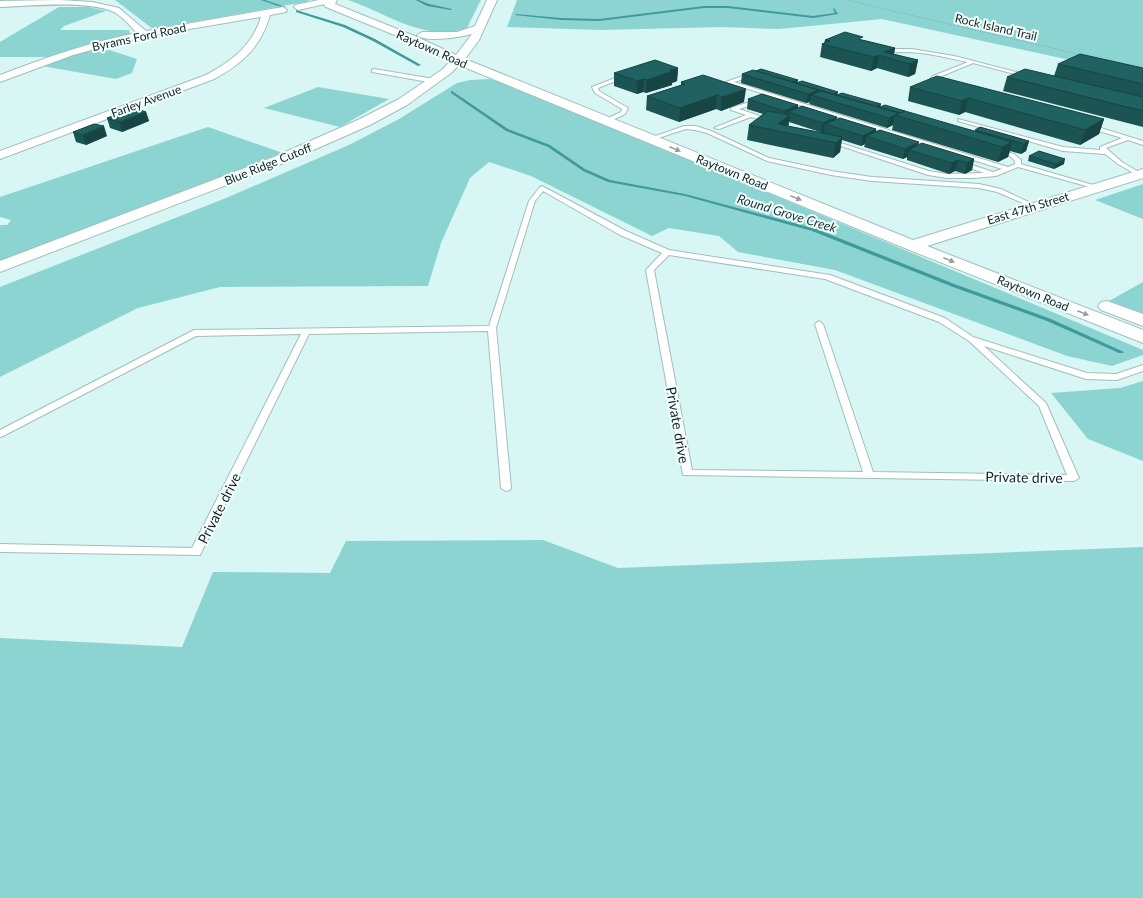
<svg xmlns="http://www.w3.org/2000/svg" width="1143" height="898" viewBox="0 0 1143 898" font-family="Lato,sans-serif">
	<rect width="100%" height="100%" fill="#d7f6f4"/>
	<g fill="#8bd4d2">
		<polygon points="115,0 307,0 310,1 153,29"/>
		<path d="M 348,0 L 481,0 L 467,28 C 425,43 387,13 348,0 Z"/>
		<polygon points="517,0 1143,0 1143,76 882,19 779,29 721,27 601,30 507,27"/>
		<polygon points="59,7 89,7 106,11 64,26 60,30 129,30 130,34 81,46 50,57 0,57 0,42"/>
		<polygon points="100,47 137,59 132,73 116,79 42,66"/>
		<polygon points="489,79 504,82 1143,350 1143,355 1112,366 1067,356 835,270 738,252 719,236 669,228 652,236 531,176 489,162 470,178 441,243 428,286 220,287 138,308 0,377 0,287 226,198 349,145 399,119 457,83 470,80"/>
		<polygon points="318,87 389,99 340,127 264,108"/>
		<polygon points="208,127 283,153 0,261 0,225 7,225 11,220 0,217 0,197"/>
		<polygon points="1143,184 1143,219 1095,200"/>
		<polygon points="1143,282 1143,313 1109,301"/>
		<polygon points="1143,381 1143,461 1088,439 1051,393 1120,388"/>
		<polygon points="543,540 618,568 1143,547 1143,898 0,898 0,638 182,647 213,572 330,573 346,541"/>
	</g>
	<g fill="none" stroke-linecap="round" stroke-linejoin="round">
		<g fill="#3f9b99" fill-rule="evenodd">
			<polygon points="261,0 265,0 286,7 284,8"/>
			<polygon points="416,0 419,0 429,4 452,9 451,10 427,6"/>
			<polygon points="704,6 728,6 813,16 835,13 833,9 834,8 838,14 813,18 728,8 704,8 599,21 561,20 515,15 516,14 561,18 599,19"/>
			<polygon points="296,10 345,25 375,39 421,65 418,66 373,41 343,27 296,12"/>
			<polygon points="452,91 508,129 550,145 585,169 610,180 685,194 816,229 957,285 1051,319 1124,352 1123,353 1119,353 1047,321 953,287 812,231 685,196 608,182 583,171 548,147 506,131 451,93 451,91"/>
		</g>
		<defs>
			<g id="lane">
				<path d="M 895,49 L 912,49 L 954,56 L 1032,76 L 1029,78 L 973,63 L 937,78 L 934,81 L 938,84 L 935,86 L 928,81 L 933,76 L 968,62 C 940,56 911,48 882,54 L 880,53 Z"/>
				<polygon points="374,69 434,79 437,81 434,83 372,72 372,70"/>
				<polygon points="623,75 628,76 598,88 599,91 628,108 625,114 608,122 604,122 604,120 621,112 622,109 595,93 592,87"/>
				<polygon points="745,75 757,78 754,80 747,78 734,82 1008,167 1015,164 1015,161 1010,156 994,151 997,149 1014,154 1021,160 1021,164 1100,187 1097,189 1018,167 996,176 974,178 947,178 928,175 826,141 831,140 929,171 947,174 984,173 958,164 957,163 960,161 993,172 1002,169 726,82"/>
				<polygon points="759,99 762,101 761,102 739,109 774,121 774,123 751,117 719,129 714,128 746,115 731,110 731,108"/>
				<polygon points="958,119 1063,147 1100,150 1100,147 1122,138 1086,127 1085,126 1088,124 1143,141 1143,145 1128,140 1106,148 1122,162 1142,174 1137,175 1118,164 1105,154 1063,151 958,121"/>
				<polygon points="684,126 696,126 711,131 769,158 831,171 872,177 979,184 1001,189 1037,206 1032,207 997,192 979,188 872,181 831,175 767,161 707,133 695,130 686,129 652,140 647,139"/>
				<path d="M 542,186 L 626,231 L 669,250 L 830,275 L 945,318 L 973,337 L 1087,373 L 1116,374 L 1143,365 L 1143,371 L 1117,380 L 1086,379 L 984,346 L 1046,403 L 1079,478 L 1074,481 L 683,475 L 646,270 L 662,253 L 620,235 L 543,191 L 535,201 L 496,328 L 511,488 L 510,490 L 506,491 L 501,488 L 488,331 L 309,334 L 200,555 L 0,552 L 0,544 L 192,548 L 301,334 L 196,336 L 3,436 L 0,437 L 0,430 L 194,330 L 489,326 L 529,201 L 540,187 ZM 669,255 L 825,279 L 939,322 L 969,341 L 1039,406 L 1067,475 L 873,472 L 823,324 L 819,321 L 815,324 L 863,472 L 692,470 L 654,270 Z"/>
			</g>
			<g id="street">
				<path d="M 60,0 L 92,2 L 119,8 L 146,31 L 283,7 L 287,10 L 286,12 L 270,15 C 261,47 242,64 214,79 L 0,159 L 0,151 L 206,75 C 232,61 252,46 261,17 L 154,35 L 113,44 L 73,55 L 0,82 L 0,75 C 45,58 90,42 137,33 C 130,26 123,17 114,12 C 88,0 29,6 0,7 L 0,1 Z"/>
				<polygon points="319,0 335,0 334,2 298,10 294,7 295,5"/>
			</g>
			<g id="secondary">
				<path d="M 327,0 L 337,0 L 335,4 L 417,37 L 456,55 L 472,34 C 461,37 424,43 417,35 L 422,32 L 457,32 L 475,26 L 487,0 L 497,0 L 479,40 L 465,59 L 913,240 L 1143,169 L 1143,178 L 927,246 L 1143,330 L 1143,343 L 907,249 L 459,65 L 451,73 L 407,105 L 370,125 L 284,163 L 0,272 L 0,261 L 274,157 L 360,119 L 399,99 L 443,69 L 450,61 L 409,41 L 326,7 L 324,5 Z"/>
				<polygon points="1107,301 1143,314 1143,326 1101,310 1098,306 1101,302"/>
			</g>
		</defs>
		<use href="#lane" stroke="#a1bebd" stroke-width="2"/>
		<use href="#street" stroke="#a1bebd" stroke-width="2"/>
		<use href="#secondary" stroke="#a1bebd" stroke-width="2"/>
		<polyline stroke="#8ea6a5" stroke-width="1" stroke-dasharray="1 1.5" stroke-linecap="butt" points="846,0 1082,55"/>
		<use href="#lane" fill="#fff" fill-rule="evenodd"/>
		<use href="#street" fill="#fff" fill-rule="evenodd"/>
		<use href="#secondary" fill="#fff" fill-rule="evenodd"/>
	</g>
	<g fill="#1b5453" fill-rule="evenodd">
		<polygon points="825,40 863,40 895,48 894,54 918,60 915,74 908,77 877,68 871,71 820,57 822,44 824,43"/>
		<polygon points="1058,64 1143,68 1143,127 1003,91 1007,77 1054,76"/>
		<polygon points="678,68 677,81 672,83 672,85 646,93 643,92 637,94 614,86 614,73"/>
		<polygon points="742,74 798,80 797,83 880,107 975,131 975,130 1029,141 1026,151 1021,154 1010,151 1008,157 998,162 892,130 893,125 887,128 809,104 810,102 806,103 741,83"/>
		<polygon points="681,82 744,102 721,111 716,109 679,122 646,110 647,96 681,85"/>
		<polygon points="910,87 1104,119 1099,134 1080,145 965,112 959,115 908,101"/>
		<path d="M 748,99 L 798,105 L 798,108 L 836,119 L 876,129 L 876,132 L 918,145 L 974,159 L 972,170 L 965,174 L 955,171 L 949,174 L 907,160 L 907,157 L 903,159 L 864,147 L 865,144 L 861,146 L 842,140 L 840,152 L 833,158 L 747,140 L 749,125 L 763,114 L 747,109 ZM 789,122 L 820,132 L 788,126 Z"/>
		<polygon points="146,112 149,121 122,132 110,128 107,118"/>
		<polygon points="73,132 107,136 86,145 76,142"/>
		<polygon points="1029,156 1064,164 1054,169 1028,161"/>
	</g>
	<g fill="#164544">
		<polygon points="895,48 893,59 884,52"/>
		<polygon points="879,55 877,68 871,71 874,57"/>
		<polygon points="918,60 915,74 908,77 910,64"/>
		<polygon points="678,68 677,81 672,83 672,85 646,93 647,80"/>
		<polygon points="644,79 643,92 637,94 637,81"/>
		<polygon points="798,80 797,83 796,85 793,82"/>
		<polygon points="746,89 744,102 721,111 722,97"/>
		<polygon points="818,90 817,97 811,95 810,102 806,103 808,94"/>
		<polygon points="838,92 837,96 832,98 833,94"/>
		<polygon points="717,95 716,109 679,122 680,108"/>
		<polygon points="968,98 965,112 959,115 962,101"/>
		<polygon points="881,104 880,109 875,111 876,106"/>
		<polygon points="798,105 797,115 788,112 787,117 790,115 788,129 778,124 783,120 784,111"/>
		<polygon points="146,112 149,121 122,132 120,122"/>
		<polygon points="895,115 893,125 887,128 889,118"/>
		<polygon points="837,117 835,127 825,124 824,132 821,133 823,123"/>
		<polygon points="1104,119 1099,134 1080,145 1085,130"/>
		<polygon points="104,126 107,136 86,145 83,135"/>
		<polygon points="876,129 875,139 866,136 865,144 861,146 863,136"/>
		<polygon points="842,137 840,152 833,158 836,143"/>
		<polygon points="1029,141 1026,151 1021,154 1024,144"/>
		<polygon points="919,142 917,152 909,150 907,157 903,159 905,149"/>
		<polygon points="1012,142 1008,157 998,162 1002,147"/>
		<polygon points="974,159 972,170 965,174 967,163"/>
		<polygon points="1065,159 1064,164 1054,169 1056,164"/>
		<polygon points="958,160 955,171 949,174 952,163"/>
	</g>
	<g fill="#1f6261" stroke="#164544">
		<polygon points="845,32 863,37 858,39 895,48 884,52 918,60 910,64 879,55 874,57 822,44 830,41 825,40"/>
		<polygon points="1080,54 1143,68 1143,84 1058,64"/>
		<polygon points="655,60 678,68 670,70 673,71 647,80 644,79 637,81 614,73"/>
		<polygon points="761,69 798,80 793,82 756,71"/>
		<polygon points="1025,69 1143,97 1143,111 1007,77"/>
		<polygon points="753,70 818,90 808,94 742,74"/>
		<polygon points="703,75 746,89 722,97 717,95 680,108 647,96 685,84 681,82"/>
		<polygon points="937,76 1104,119 1085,130 968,98 962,101 910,87"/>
		<polygon points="802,81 838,92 833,94 796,83"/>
		<polygon points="821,91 899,113 889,118 811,95"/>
		<polygon points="842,93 881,104 876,106 837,95"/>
		<polygon points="762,94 798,105 784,111 748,99"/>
		<polygon points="885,105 905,111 900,113 880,107"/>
		<polygon points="802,106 837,117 823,123 788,112"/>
		<polygon points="134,108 146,112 120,122 107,118"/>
		<polygon points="768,111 790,115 778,124 842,137 836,143 749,125"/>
		<polygon points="905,111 1012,142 1002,147 895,115"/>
		<polygon points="840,118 876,129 863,136 825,124"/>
		<polygon points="94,124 104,126 83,135 73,132"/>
		<polygon points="980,127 1029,141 1024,144 975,130"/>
		<polygon points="880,130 919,142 905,149 866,136"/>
		<polygon points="922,143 974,159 967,163 958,160 952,163 909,150"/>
		<polygon points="1039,151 1065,159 1056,164 1029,156"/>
	</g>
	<defs><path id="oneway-solid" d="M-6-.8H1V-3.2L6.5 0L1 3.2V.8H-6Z"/></defs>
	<g fill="#969b9b">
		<use href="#oneway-solid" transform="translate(675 149) rotate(22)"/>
		<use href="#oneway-solid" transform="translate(796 198) rotate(22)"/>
		<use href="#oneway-solid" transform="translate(949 260) rotate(22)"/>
		<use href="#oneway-solid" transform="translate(1083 313) rotate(22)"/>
	</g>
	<g text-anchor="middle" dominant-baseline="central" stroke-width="4" stroke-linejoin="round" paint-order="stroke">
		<g font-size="12" fill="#162121" stroke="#f2fffe">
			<text transform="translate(996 27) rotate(13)">Rock Island Trail</text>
			<text transform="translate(139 37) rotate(-12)">Byrams Ford Road</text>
			<text transform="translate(432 49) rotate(24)">Raytown Road</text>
			<text transform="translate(146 101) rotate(-20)">Farley Avenue</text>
			<text transform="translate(268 164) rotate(-22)">Blue Ridge Cutoff</text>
			<text transform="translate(732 172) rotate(22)">Raytown Road</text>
			<text transform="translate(1028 208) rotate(-17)">East 47th Street</text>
			<text transform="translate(1033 293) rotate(22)">Raytown Road</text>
		</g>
		<g font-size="13" font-style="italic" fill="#1c3232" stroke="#f2fffe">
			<text transform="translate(787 213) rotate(17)">Round Grove Creek</text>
		</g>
		<g font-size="14" fill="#162121" stroke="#f2fffe">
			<text transform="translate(678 425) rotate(80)">Private drive</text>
			<text transform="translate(1024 477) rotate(1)">Private drive</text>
			<text transform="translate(219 508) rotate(-63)">Private drive</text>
		</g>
	</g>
</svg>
